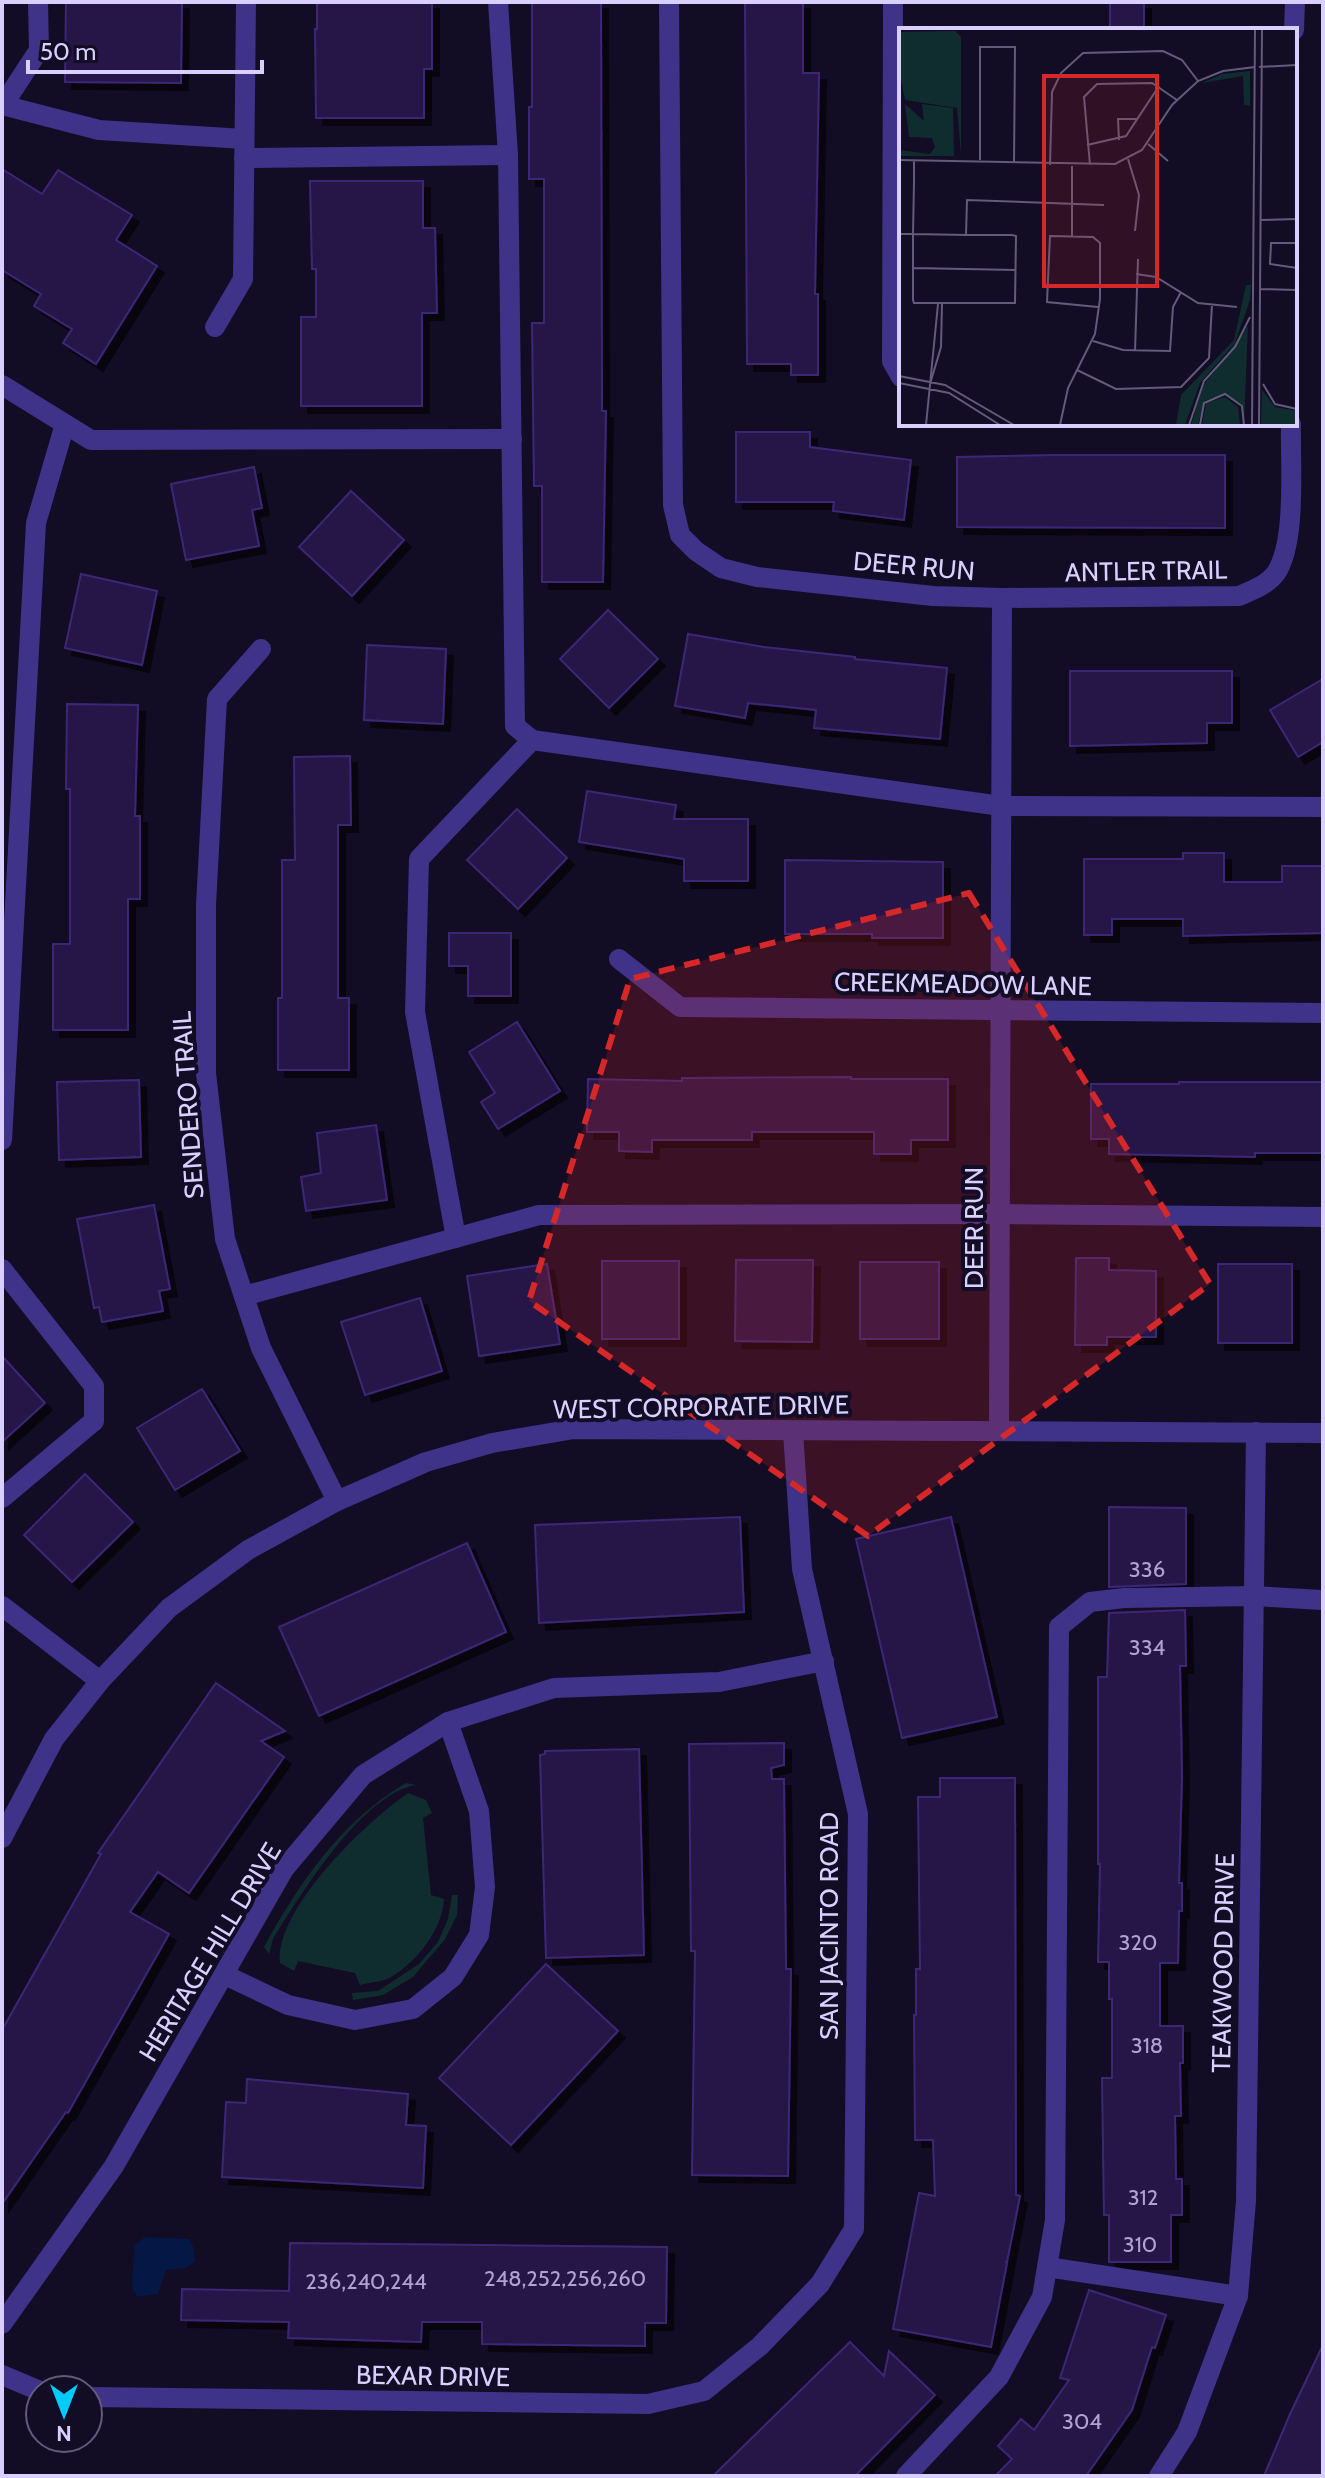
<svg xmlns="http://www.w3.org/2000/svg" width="1325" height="2478" viewBox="0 0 1325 2478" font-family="Cabin,sans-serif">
	<defs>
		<filter id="shadow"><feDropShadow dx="7" dy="7" stdDeviation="0" flood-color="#0009"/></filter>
	</defs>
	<rect width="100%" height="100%" fill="#130c25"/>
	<g fill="#0f2d2f">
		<path d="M 406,1783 L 416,1785 C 362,1794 301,1894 273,1939 L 269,1954 L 264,1947 C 300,1882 341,1821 406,1783 Z"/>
		<path d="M 408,1793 L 426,1800 L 432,1813 L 423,1818 L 431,1895 L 444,1899 C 443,1928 417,1962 391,1977 C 383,1982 370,1982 360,1985 L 355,1973 L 298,1961 L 294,1971 L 280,1963 C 275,1909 365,1823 408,1793 Z"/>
		<polygon points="452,1895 458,1895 457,1915 445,1939 413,1977 383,1995 353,2000 352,1993 378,1991 419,1964 438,1942 448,1919"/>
	</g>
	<polygon fill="#051745" points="145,2237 189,2239 193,2246 195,2262 185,2268 166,2270 158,2294 138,2297 132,2288 134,2246"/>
	<g fill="#251747" stroke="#3d2775" stroke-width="2" filter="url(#shadow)">
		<polygon points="66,2 182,2 181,83 65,82"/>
		<polygon points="317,2 432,2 432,69 424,69 424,118 316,118 315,29 317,29"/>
		<polygon points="532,2 601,2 602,411 606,411 603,582 542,582 542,486 534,486 532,323 544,323 544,179 529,179 529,107 532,107"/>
		<polygon points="745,2 803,2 803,73 819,73 815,294 818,294 818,375 791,375 791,364 747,364"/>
		<rect x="1110" y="2" width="34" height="28"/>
		<polygon points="2,169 42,194 58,170 132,215 116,240 157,266 96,364 63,343 72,329 34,306 41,294 2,270"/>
		<polygon points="310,181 423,181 423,228 435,228 437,313 422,313 422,406 301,406 301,317 316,317 316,269 312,269"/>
		<polygon points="736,432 810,432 810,447 911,460 904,520 833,511 834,502 736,502"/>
		<polygon points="1052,455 1225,455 1225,528 957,527 957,457"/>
		<polygon points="254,467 262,508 252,510 259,546 186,560 171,484"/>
		<polygon points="351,491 404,540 352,596 299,547"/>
		<polygon points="81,574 157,591 142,665 65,648"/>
		<polygon points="608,610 658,659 609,708 560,659"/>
		<polygon points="688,634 764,647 855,657 855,659 947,668 940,739 814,728 816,710 748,703 745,718 675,706"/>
		<polygon points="367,645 446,649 443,724 364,720"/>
		<polygon points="1070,671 1232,671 1232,723 1207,723 1207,743 1070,746"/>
		<polygon points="1323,679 1323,742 1298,757 1270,710"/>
		<polygon points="67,704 138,705 135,816 140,816 140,899 128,899 128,1030 53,1030 53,944 70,944 70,789 66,789"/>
		<polygon points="350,756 351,825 338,825 338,998 349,998 349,1070 278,1070 278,998 282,998 282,860 295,860 294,757"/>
		<polygon points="587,791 676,805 674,819 748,819 748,881 684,881 684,859 579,842"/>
		<polygon points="517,809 567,858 518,909 467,860"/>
		<polygon points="1183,853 1224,853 1224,882 1282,882 1282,866 1323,866 1323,933 1183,936 1183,919 1112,919 1112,935 1084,935 1084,859 1183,859"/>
		<polygon points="785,860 943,862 943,938 872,938 872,934 785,934"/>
		<polygon points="449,933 511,933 511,996 468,996 468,966 449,966"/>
		<polygon points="517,1022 560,1091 498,1129 481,1102 495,1093 469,1052"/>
		<polygon points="851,1077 851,1079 948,1079 948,1140 911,1140 911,1154 874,1154 874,1132 752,1132 752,1140 652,1140 652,1152 619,1151 619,1132 587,1132 588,1079 682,1081 682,1078"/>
		<polygon points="139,1080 141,1157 59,1160 57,1082"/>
		<polygon points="1179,1082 1323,1082 1323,1153 1255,1153 1255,1157 1109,1154 1109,1139 1091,1139 1091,1084 1179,1084"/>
		<polygon points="376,1125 387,1200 306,1211 301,1177 321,1173 317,1133"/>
		<polygon points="154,1205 170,1289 159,1291 163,1311 102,1322 99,1307 94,1308 77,1219"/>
		<polygon points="1076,1258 1109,1258 1109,1270 1156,1271 1156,1337 1107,1337 1107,1345 1075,1345"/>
		<polygon points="736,1260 813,1260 812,1342 735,1341"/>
		<rect x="602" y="1261" width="77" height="78"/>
		<rect x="860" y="1262" width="79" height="77"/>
		<polygon points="547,1264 560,1344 479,1356 467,1276"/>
		<rect x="1218" y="1264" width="74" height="79"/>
		<polygon points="420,1298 442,1371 365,1395 341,1322"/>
		<polygon points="2,1356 45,1403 2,1442"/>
		<polygon points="202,1389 240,1451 175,1490 137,1428"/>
		<polygon points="85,1474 133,1522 72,1582 24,1535"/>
		<polygon points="1109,1507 1186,1508 1186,1584 1109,1587"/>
		<polygon points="740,1517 744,1612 539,1623 535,1525"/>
		<polygon points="951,1517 997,1717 902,1738 856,1539"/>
		<polygon points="467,1543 506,1632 319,1716 279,1627"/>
		<polygon points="1185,1610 1186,1666 1180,1666 1182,1777 1179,1883 1182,1883 1182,1911 1179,1911 1178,1963 1160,1963 1160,2026 1183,2026 1183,2063 1180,2063 1181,2116 1175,2116 1176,2179 1182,2179 1182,2215 1171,2215 1171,2262 1109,2262 1109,2215 1104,2215 1102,2078 1112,2078 1112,1999 1109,1999 1109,1962 1098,1962 1100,1864 1098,1864 1098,1677 1107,1677 1109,1613"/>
		<polygon points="216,1683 285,1731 261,1741 284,1757 189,1893 158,1872 130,1912 169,1934 68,2113 66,2112 2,2204 2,2030 101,1854 98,1853"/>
		<polygon points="784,1743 784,1765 771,1768 772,1779 784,1779 786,1969 791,1969 788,2176 692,2175 695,1951 691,1951 689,1744"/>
		<polygon points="639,1749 644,1955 546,1958 540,1755 545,1754 545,1751"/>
		<polygon points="940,1778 1015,1778 1016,2195 1020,2196 1007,2262 1005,2262 1007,2263 991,2347 893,2329 919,2193 935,2196 933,2140 915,2140 914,2015 916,2015 916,1969 920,1969 918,1797 940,1797"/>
		<polygon points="546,1964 618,2031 511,2145 439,2078"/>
		<polygon points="247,2079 408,2094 406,2125 426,2126 423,2188 222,2177 226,2102 246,2103"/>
		<polygon points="290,2243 667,2247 666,2323 645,2323 645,2346 482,2344 482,2322 422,2322 421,2342 288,2338 289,2322 181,2320 182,2289 289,2291"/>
		<polygon points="1089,2290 1166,2315 1155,2348 1152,2347 1132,2410 1086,2476 995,2476 1012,2459 998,2446 1021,2419 1034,2430 1069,2380 1060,2378"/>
		<polygon points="850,2342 884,2376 889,2351 935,2395 855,2476 713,2476"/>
		<polygon points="1323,2345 1323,2476 1264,2476 1290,2414"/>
	</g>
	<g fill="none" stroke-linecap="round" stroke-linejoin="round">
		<g stroke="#3e3388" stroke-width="20">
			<polyline points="498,2 508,155 515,726 532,740"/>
			<path d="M 669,2 L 673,505 L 680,535 L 696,551 L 721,568 L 757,577 L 933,596 L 1002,598 L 1239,596 C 1253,590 1267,585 1276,573 C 1297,541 1290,463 1291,424"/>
			<polyline points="893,2 892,361 901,377"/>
			<polyline points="1294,30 1295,2"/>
			<polyline points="2,105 99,130 244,139"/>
			<polyline points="3,105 39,50 38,2"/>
			<polyline points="244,158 508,155"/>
			<polyline points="215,327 243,279 246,2"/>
			<polyline points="2,385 91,440 512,439"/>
			<polyline points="261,649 217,699 206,905 206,1073 225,1239 261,1348 337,1501"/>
			<polyline points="619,959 680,1007 1323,1013"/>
			<polyline points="2,1140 36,523 65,424"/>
			<polyline points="456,1238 415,1012 419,859 532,740 1001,806 1323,807"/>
			<polyline points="2,1269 94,1386 94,1421 2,1498"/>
			<polyline points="244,1296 539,1215 1001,1214 1323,1217"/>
			<polyline points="999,1431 1002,598"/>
			<polyline points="2,1606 100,1681"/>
			<polyline points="2,1838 54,1739 100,1681 169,1608 248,1550 337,1501 426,1462 492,1443 574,1429 1323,1433"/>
			<polyline points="225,1975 288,2005 355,2020 413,2009 453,1977 479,1935 485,1887 479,1811 448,1722"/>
			<polyline points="1047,2267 1238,2296"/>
			<polyline points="2,2324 114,2166 284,1869 363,1775 448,1722 554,1688 719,1682 824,1661"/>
			<polyline points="2,2375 40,2391"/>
			<polyline points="88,2397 648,2404 704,2391 760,2346 820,2284 854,2229 858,1814 802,1569 793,1431"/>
			<polyline points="906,2476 999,2377 1042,2297 1055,2220 1059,1627 1090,1602 1124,1598 1253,1596 1323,1600"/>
			<polyline points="1159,2476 1187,2432 1238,2296 1246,2201 1256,1432"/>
		</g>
	</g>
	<path fill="#d62828" fill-opacity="0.2" stroke="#d62828" stroke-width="6" stroke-dasharray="16 10" stroke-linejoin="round" d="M 969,893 L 1210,1284 L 868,1536 L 529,1301 L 630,979 Z"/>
	<g text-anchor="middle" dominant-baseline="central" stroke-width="8" stroke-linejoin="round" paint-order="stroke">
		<g font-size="22" fill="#ada2d1">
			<text x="1147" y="1569">336</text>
			<text x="1147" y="1647">334</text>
			<text x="1138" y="1942">320</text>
			<text x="1147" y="2045">318</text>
			<text x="1143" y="2197">312</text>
			<text x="1140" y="2244">310</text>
			<text x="565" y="2278">248,252,256,260</text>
			<text x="366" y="2281">236,240,244</text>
			<text x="1082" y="2421">304</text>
		</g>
		<g font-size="26" fill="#dad0ff" stroke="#130c25">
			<text transform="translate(914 566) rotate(5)">DEER RUN</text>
			<text transform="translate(1146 571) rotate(-1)">ANTLER TRAIL</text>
			<text transform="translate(963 984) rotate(1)">CREEKMEADOW LANE</text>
			<text transform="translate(188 1105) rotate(-94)">SENDERO TRAIL</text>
			<text transform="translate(974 1228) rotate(-90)">DEER RUN</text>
			<text transform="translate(701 1407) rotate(-1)">WEST CORPORATE DRIVE</text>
			<text transform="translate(829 1926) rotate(-90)">SAN JACINTO ROAD</text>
			<text transform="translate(210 1952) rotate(-59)">HERITAGE HILL DRIVE</text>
			<text transform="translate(1223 1963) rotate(-89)">TEAKWOOD DRIVE</text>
			<text transform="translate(433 2376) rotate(1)">BEXAR DRIVE</text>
		</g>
	</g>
	<g transform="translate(899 28)">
		<rect width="398" height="398" fill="#130c25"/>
		<path d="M 56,3 L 62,9 L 62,127 L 58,80 L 6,72 L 0,42 L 0,4 ZM 351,43 L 351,78 L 345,77 L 344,48 L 303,55 L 323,46 ZM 6,76 L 25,93 L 23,76 L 54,80 L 55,128 L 0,128 L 0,122 L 31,126 L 36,119 L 33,110 L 10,109 ZM 347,257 L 352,257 L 351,272 L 336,315 L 301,355 L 286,397 L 277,397 L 282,367 L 335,312 ZM 349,298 L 345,396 L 342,376 L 325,366 L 305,373 L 299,397 L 292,397 L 304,358 ZM 363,362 L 376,379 L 398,383 L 398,397 L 362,397 ZM 326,369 L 339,379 L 341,397 L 303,397 L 307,375 Z" fill="#0f2d2f"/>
		<path fill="none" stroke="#635a7c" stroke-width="2" d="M 360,39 L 398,37M 220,112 L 219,91 L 239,91M 249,116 L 269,133M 188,117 L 227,108 L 260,58M 229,131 L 240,167 L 236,203M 0,132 L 216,136 L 243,122 L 273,77 L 299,53 L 324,43 L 356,39M 81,132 L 81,19 L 116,19 L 115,135M 151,137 L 153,64 L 162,45 L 184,25 L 264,23 L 283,32 L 299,53M 191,137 L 185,69 L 198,56 L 253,55 L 278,72M 361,192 L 398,191M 0,206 L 14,206 L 67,207 L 113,207 L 117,208 L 116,275 L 15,275 L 14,272 L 14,206 L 15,154 L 15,132M 67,207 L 68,172 L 205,177M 173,208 L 173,138M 398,215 L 372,215 L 371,236 L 398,240M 14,240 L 117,242M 237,246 L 257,249 L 299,275 L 338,279M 361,261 L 398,262M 194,313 L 224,322 L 271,323 L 274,279 L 282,264M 236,323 L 239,231M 178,342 L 217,361 L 282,359 L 310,330 L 313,276M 0,348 L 46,357 L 115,397M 0,355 L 50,365 L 101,397M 31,356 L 42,319 L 43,276M 364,356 L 376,376 L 398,381M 27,397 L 39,276M 161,397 L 169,360 L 196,306 L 201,271 L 201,215 L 194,209 L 151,208 L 148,274 L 199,279M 290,397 L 305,353 L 336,319 L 351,289M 301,397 L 305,375 L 326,366 L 343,378 L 345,397M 353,397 L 356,1M 360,397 L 363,1"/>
		<path fill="#d62828" fill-opacity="0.15" stroke="#d62828" stroke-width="4" d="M 145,48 L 258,48 L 258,258 L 145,258 Z"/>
		<rect width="398" height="398" fill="none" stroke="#dad0ff" stroke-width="4"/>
	</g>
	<rect width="1325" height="2478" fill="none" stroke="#dad0ff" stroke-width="8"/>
	<g transform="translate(64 2414) rotate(180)"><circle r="38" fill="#130c25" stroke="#635a7c" stroke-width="2"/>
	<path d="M0-6L14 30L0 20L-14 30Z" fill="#00cbfb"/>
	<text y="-12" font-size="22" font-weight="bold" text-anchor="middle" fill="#dad0ff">N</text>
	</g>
	<path d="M28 60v12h234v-12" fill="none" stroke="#dad0ff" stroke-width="4"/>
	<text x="40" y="60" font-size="24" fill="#dad0ff" stroke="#130c25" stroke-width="6" paint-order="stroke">50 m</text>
</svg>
